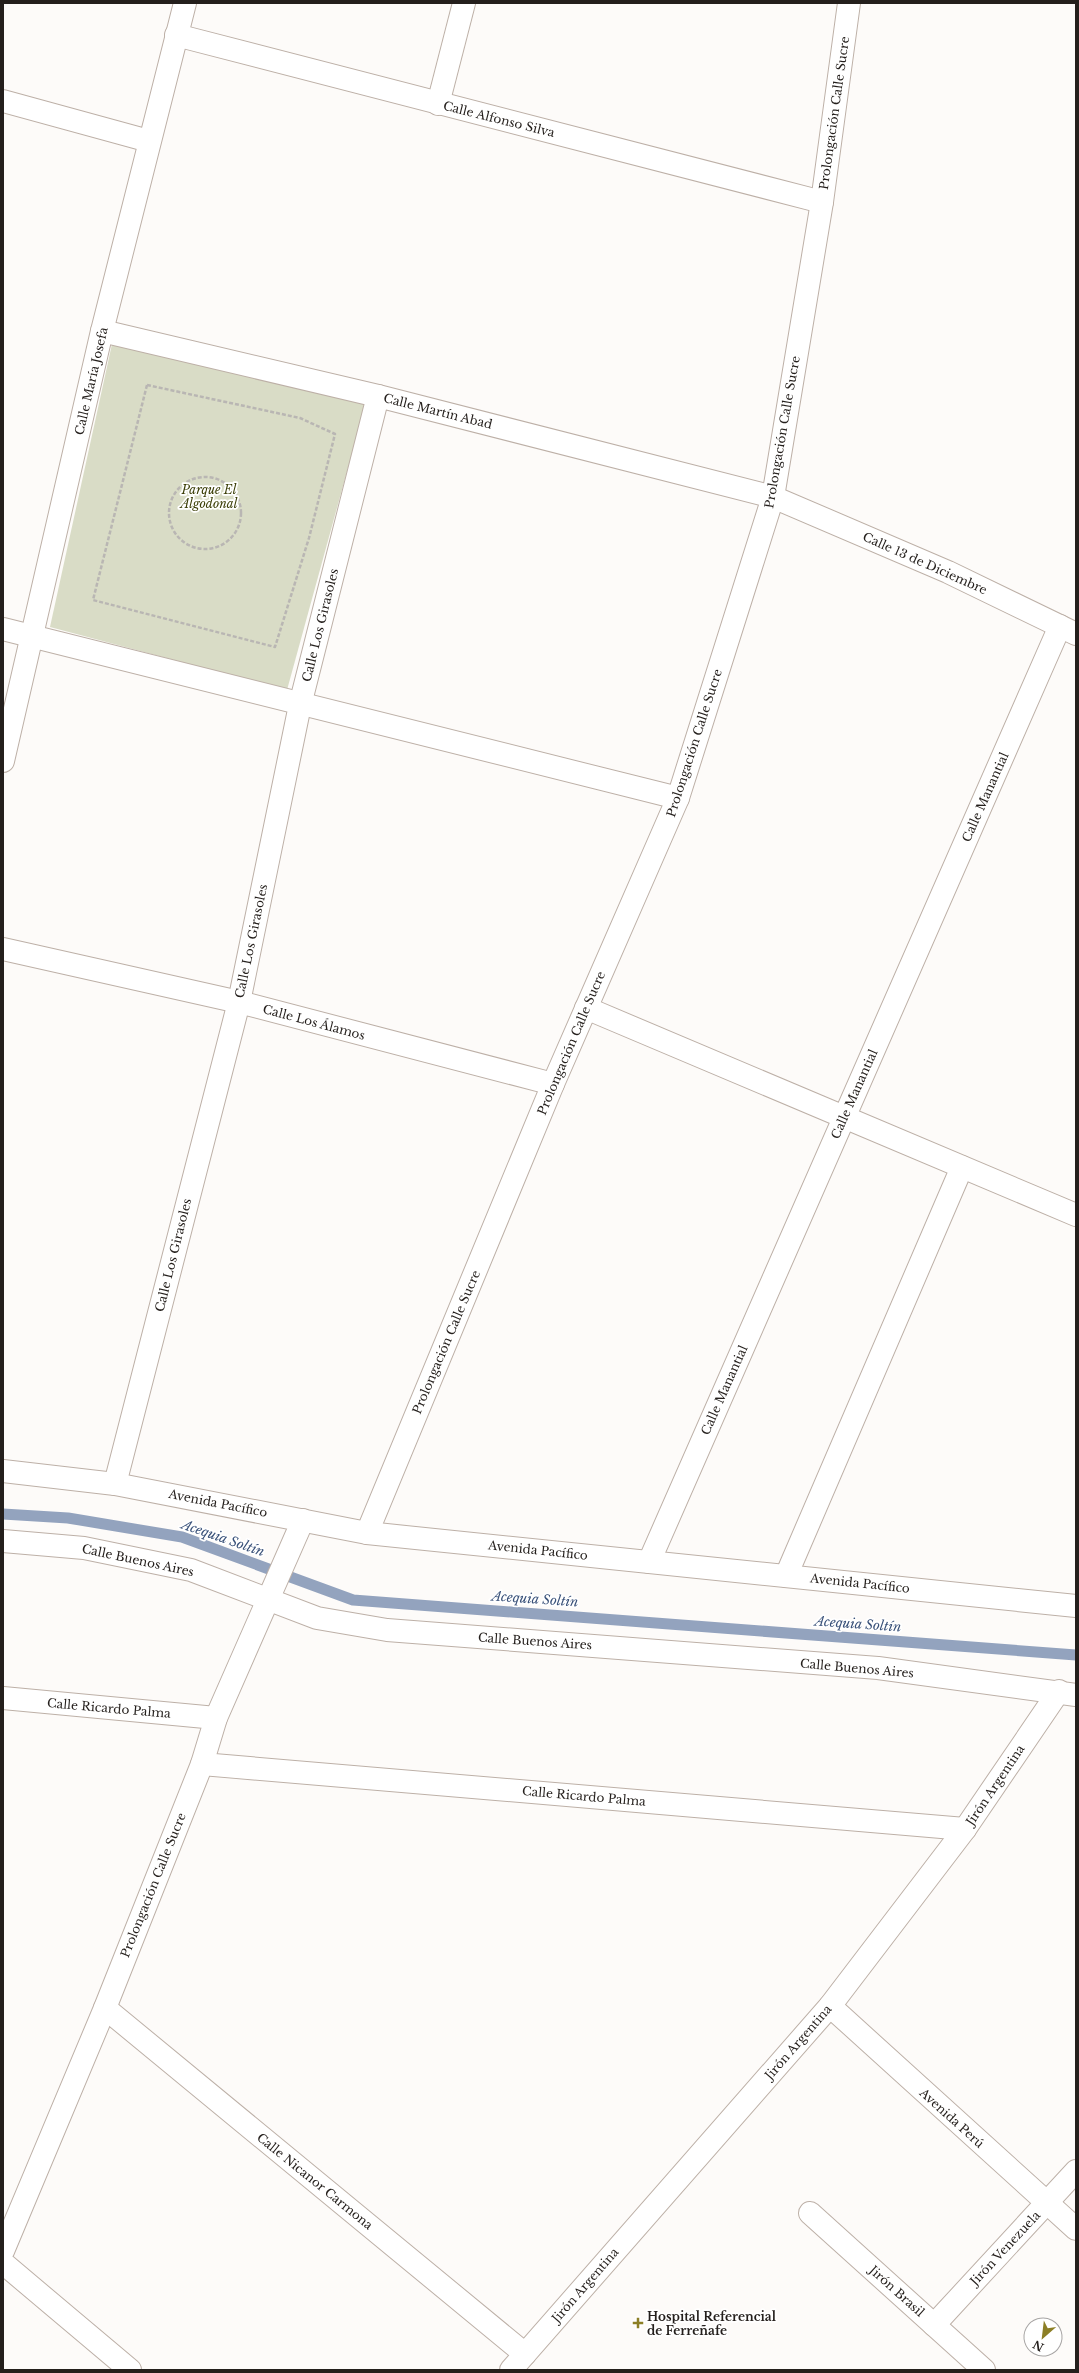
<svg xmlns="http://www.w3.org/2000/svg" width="1079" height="2373" viewBox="0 0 1079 2373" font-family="'Libre Baskerville',serif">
	<rect width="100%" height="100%" fill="#fdfbf9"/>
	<polygon fill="#d9dcc6" points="112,344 366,402 287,690 50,627"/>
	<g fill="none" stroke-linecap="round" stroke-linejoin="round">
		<polyline stroke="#93a3be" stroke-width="11" points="3,1514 68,1518 182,1537 353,1600 1076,1655"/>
		<defs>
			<g id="street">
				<polyline points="176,35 822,202"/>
				<polyline points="3,101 149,141"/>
				<polyline points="438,104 464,3"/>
				<polyline points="102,331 378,396 773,497 948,572 1076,634"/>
				<polyline points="3,629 678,798"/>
				<polyline points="3,761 102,331 185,3"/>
				<polyline points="3,949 239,1002 553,1084"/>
				<polyline points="586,1008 1076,1215"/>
				<polyline points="3,1471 115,1484 367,1533 1076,1606"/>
				<polyline points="115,1484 239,1002 300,705 378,396"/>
				<polyline points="367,1533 553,1084 678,798 773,497 822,202 849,3"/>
				<polyline points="3,1541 84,1548 191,1570 317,1618 387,1630 878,1668 1076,1695"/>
				<polyline points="649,1562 1060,626"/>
				<polyline points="786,1576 962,1167"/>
				<polyline points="3,1698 216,1718"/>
				<polyline points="202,1764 965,1829"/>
				<polyline points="830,2006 1076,2229"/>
				<polyline points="105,2008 525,2354"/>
				<polyline points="810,2213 984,2370"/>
				<polyline points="3,2251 105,2008 202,1764 216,1718 303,1520"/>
				<polyline points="3,2263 130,2370"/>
				<polyline points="934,2325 1076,2171"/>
				<polyline points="511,2370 830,2006 965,1829 1059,1691"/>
			</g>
		</defs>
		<use href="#street" stroke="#bdb0a7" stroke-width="24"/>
		<g stroke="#b9b6b3" stroke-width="2.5" stroke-dasharray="4 2" stroke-linecap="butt">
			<polygon points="147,385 300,418 335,434 309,538 275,647 93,600"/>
			<circle cx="205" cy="513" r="36"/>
		</g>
		<use href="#street" stroke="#fff" stroke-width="22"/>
	</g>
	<path fill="#8c7f26" stroke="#fff" stroke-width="1.5" d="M636 2317h4v4h4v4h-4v4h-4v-4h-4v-4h4z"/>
	<g text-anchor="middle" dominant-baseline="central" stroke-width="3.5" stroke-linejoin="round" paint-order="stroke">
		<g font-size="12" fill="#241f1c" stroke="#fff">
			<text transform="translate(834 113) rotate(-82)">Prolongación Calle Sucre</text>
			<text transform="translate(499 119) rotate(14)">Calle Alfonso Silva</text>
			<text transform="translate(91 381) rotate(-77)">Calle María Josefa</text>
			<text transform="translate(438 411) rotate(14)">Calle Martín Abad</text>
			<text transform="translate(782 432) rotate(-80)">Prolongación Calle Sucre</text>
			<text transform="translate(925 563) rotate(24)">Calle 13 de Diciembre</text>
			<text transform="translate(320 625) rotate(-76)">Calle Los Girasoles</text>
			<text transform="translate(694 743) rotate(-72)">Prolongación Calle Sucre</text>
			<text transform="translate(985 797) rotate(-66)">Calle Manantial</text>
			<text transform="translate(251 941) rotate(-78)">Calle Los Girasoles</text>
			<text transform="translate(314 1022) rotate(15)">Calle Los Álamos</text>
			<text transform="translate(571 1043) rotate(-67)">Prolongación Calle Sucre</text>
			<text transform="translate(854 1094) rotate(-66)">Calle Manantial</text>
			<text transform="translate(173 1255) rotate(-76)">Calle Los Girasoles</text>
			<text transform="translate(446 1342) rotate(-67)">Prolongación Calle Sucre</text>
			<text transform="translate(724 1390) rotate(-66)">Calle Manantial</text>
			<text transform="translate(218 1503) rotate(11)">Avenida Pacífico</text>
			<text transform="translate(538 1550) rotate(6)">Avenida Pacífico</text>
			<text transform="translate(138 1560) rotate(12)">Calle Buenos Aires</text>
			<text transform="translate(860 1583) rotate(6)">Avenida Pacífico</text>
			<text transform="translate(535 1641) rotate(4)">Calle Buenos Aires</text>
			<text transform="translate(857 1668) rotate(5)">Calle Buenos Aires</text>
			<text transform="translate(109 1708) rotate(5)">Calle Ricardo Palma</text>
			<text transform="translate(995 1785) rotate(-56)">Jirón Argentina</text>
			<text transform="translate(584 1796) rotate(5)">Calle Ricardo Palma</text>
			<text transform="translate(153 1885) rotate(-68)">Prolongación Calle Sucre</text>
			<text transform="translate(798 2042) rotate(-49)">Jirón Argentina</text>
			<text transform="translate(952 2118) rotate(42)">Avenida Perú</text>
			<text transform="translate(315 2181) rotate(39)">Calle Nicanor Carmona</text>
			<text transform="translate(1005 2248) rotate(-47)">Jirón Venezuela</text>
			<text transform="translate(585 2285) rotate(-49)">Jirón Argentina</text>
			<text transform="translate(897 2291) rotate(42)">Jirón Brasil</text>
		</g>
		<g font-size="12" font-style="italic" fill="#3b3e07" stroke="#fff">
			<text x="209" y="489">Parque El<tspan x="209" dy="14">Algodonal</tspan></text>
		</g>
		<g font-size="12" font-weight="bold" fill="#241f1c" stroke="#fff" text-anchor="start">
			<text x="647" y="2316">Hospital Referencial<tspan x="647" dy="14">de Ferreñafe</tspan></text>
		</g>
		<g font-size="13" font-style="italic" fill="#395179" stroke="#fff">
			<text transform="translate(223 1538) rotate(19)">Acequia Soltín</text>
			<text transform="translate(535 1599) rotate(4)">Acequia Soltín</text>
			<text transform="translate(858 1624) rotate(4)">Acequia Soltín</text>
		</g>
	</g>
	<rect width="1079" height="2373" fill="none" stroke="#241f1c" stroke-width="8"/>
	<g transform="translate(1043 2337) rotate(208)"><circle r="19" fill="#ffffff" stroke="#a7a5a4"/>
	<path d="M0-3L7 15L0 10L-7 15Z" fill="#8c7f26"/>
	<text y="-6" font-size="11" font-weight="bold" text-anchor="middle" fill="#241f1c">N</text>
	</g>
</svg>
